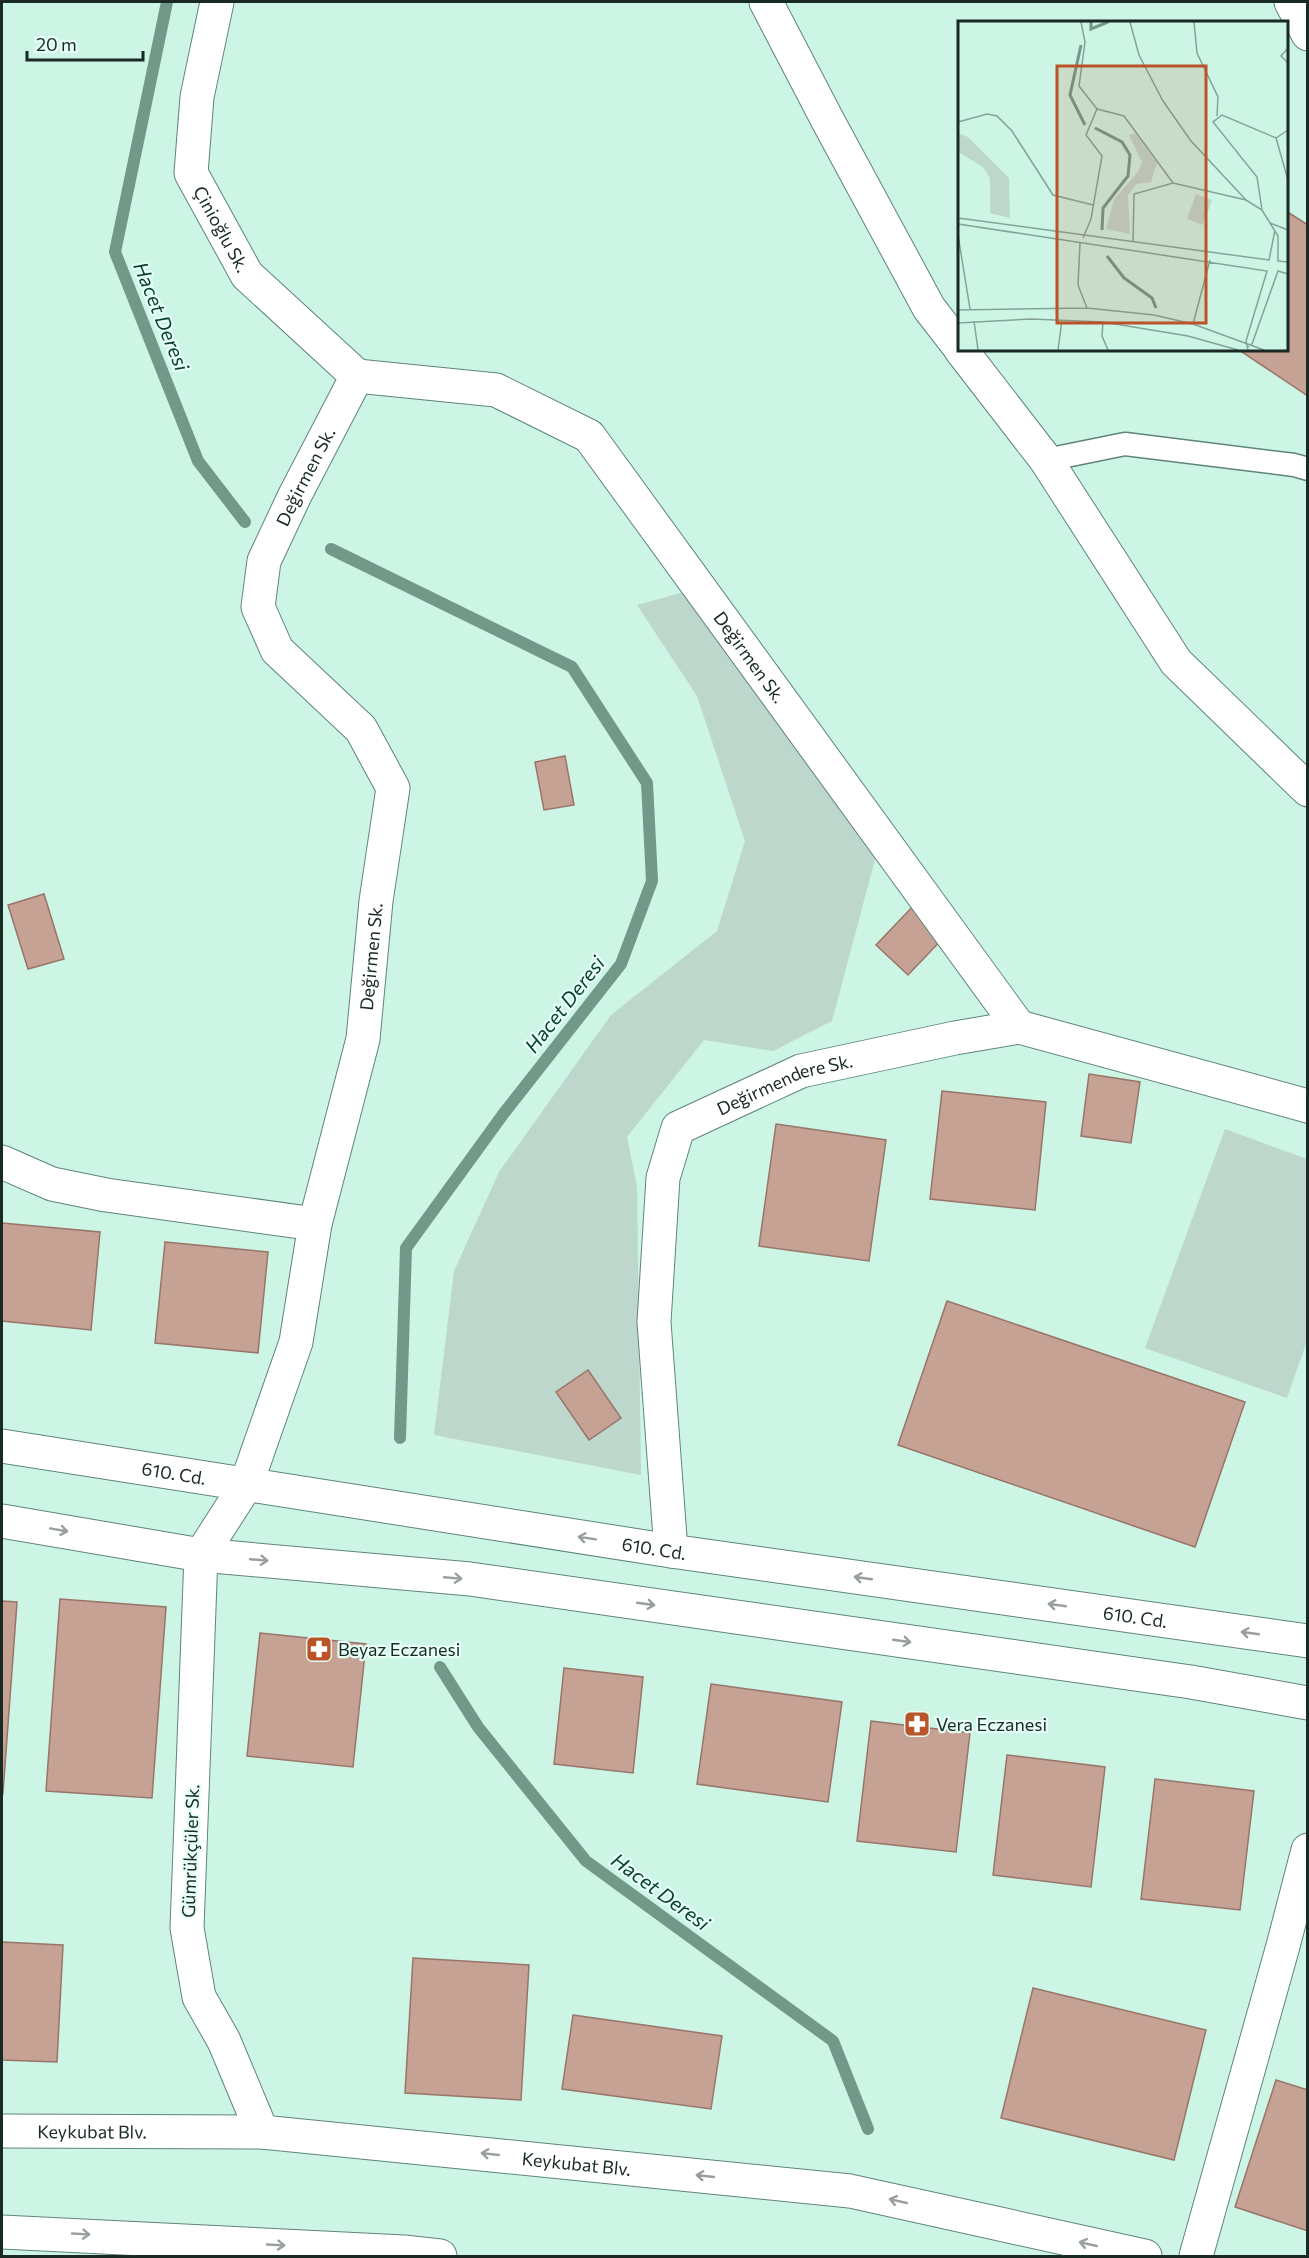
<svg xmlns="http://www.w3.org/2000/svg" width="1309" height="2258" viewBox="0 0 1309 2258" font-family="Commissioner,sans-serif">
	<rect width="100%" height="100%" fill="#ccf5e5"/>
	<g fill="#bdd7cc">
		<polygon points="684,592 877,852 832,1021 773,1051 704,1040 627,1137 637,1187 641,1475 434,1435 454,1271 499,1172 611,1015 717,931 745,841 697,696 637,605"/>
		<polygon points="1225,1129 1307,1159 1307,1341 1287,1398 1145,1348"/>
	</g>
	<g fill="none" stroke-linecap="round" stroke-linejoin="round">
		<g stroke="#719889" stroke-width="12">
			<polyline points="167,2 115,252 198,461 245,522"/>
			<polyline points="331,549 572,667 647,783 652,881 621,964 504,1113 406,1248 400,1438"/>
			<polyline points="440,1667 478,1727 586,1861 833,2041 868,2129"/>
		</g>
	</g>
	<g fill="#c6a294" stroke="#987568" stroke-width="1.5">
		<polygon points="1286,211 1308,225 1308,396 1239,350 1286,350"/>
		<polygon points="565,756 574,805 544,810 535,762"/>
		<polygon points="44,894 64,959 28,969 8,905"/>
		<polygon points="917,902 949,932 908,975 876,945"/>
		<polygon points="1089,1074 1140,1082 1131,1143 1081,1136"/>
		<polygon points="942,1091 1046,1102 1035,1210 930,1199"/>
		<polygon points="776,1124 886,1140 869,1261 759,1246"/>
		<polygon points="2,1223 100,1232 91,1330 2,1321"/>
		<polygon points="165,1242 268,1252 258,1353 155,1343"/>
		<polygon points="947,1301 1245,1402 1195,1547 898,1445"/>
		<polygon points="588,1370 621,1418 589,1440 556,1392"/>
		<polygon points="60,1599 166,1607 152,1798 46,1791"/>
		<polygon points="2,1601 17,1602 3,1793 2,1792"/>
		<polygon points="260,1633 366,1644 353,1767 247,1756"/>
		<polygon points="564,1668 643,1677 633,1773 554,1764"/>
		<polygon points="711,1684 842,1702 828,1802 697,1784"/>
		<polygon points="871,1721 970,1733 956,1852 857,1841"/>
		<polygon points="1007,1755 1105,1767 1091,1887 993,1875"/>
		<polygon points="1155,1779 1254,1791 1240,1910 1141,1899"/>
		<polygon points="2,1942 63,1945 57,2062 2,2060"/>
		<polygon points="413,1958 529,1965 521,2100 405,2093"/>
		<polygon points="1033,1988 1206,2030 1174,2160 1001,2118"/>
		<polygon points="573,2015 722,2036 711,2109 562,2089"/>
		<polygon points="1276,2080 1308,2090 1308,2231 1235,2207"/>
	</g>
	<g fill="none" stroke-linecap="round" stroke-linejoin="round">
		<defs>
			<polyline id="lane" points="1046,460 1125,444 1294,465 1308,469"/>
			<g id="street">
				<path id="s1" d="M 217,2 L 197,97 L 191,173 L 247,275 L 357,376"/>
				<polyline points="766,2 828,121 929,308 960,348"/>
				<polyline points="1291,2 1308,34"/>
				<polyline points="961,350 1046,460 1176,662 1308,790"/>
				<polyline points="2,1162 52,1184 106,1195 315,1224"/>
				<path id="s2" d="M 2,1446 L 671,1551 L 1308,1641"/>
				<polyline points="2,1521 201,1555 470,1579 1191,1682 1308,1703"/>
				<path id="s3" d="M 671,1551 L 654,1322 L 663,1178 L 678,1128 L 801,1071 L 955,1038 L 1019,1027 L 1308,1106"/>
				<path id="s4" d="M 201,1555 L 246,1485 L 296,1342 L 315,1224 L 363,1039 L 376,901 L 393,788 L 361,729 L 277,650 L 258,607 L 264,561 L 295,495 L 357,376 L 496,390 L 589,436 L 1019,1027"/>
				<polyline points="201,1555 187,1928 199,1997 224,2041 262,2132"/>
				<polyline points="1196,2256 1283,1946 1308,1850"/>
			</g>
			<g id="highway">
				<path id="s5" d="M 2,2131 L 262,2132 L 850,2191 L 1145,2256"/>
				<polyline points="2,2232 404,2252 440,2256"/>
			</g>
		</defs>
		<use href="#lane" stroke="#5f8577" stroke-width="25"/>
		<use href="#street" stroke="#5f8577" stroke-width="35"/>
		<use href="#highway" stroke="#5f8577" stroke-width="35"/>
		<use href="#lane" stroke="#fff" stroke-width="22"/>
		<use href="#street" stroke="#fff" stroke-width="33"/>
		<use href="#highway" stroke="#fff" stroke-width="33"/>
	</g>
	<defs><path id="oneway-shaft" d="M-6 0H5M1.5-3L5.5 0L1.5 3" fill="none" stroke-width="1.6" stroke-linecap="round" stroke-linejoin="round" transform="scale(1.5)"/></defs>
	<g stroke="#989f9c">
		<use href="#oneway-shaft" transform="translate(59 1530) rotate(10)"/>
		<use href="#oneway-shaft" transform="translate(587 1538) rotate(-171)"/>
		<use href="#oneway-shaft" transform="translate(259 1560) rotate(5)"/>
		<use href="#oneway-shaft" transform="translate(453 1578) rotate(5)"/>
		<use href="#oneway-shaft" transform="translate(863 1578) rotate(-172)"/>
		<use href="#oneway-shaft" transform="translate(646 1604) rotate(8)"/>
		<use href="#oneway-shaft" transform="translate(1057 1605) rotate(-172)"/>
		<use href="#oneway-shaft" transform="translate(1250 1633) rotate(-172)"/>
		<use href="#oneway-shaft" transform="translate(902 1641) rotate(8)"/>
		<use href="#oneway-shaft" transform="translate(490 2154) rotate(-174)"/>
		<use href="#oneway-shaft" transform="translate(705 2176) rotate(-174)"/>
		<use href="#oneway-shaft" transform="translate(898 2201) rotate(-167)"/>
		<use href="#oneway-shaft" transform="translate(81 2234) rotate(3)"/>
		<use href="#oneway-shaft" transform="translate(1088 2244) rotate(-167)"/>
		<use href="#oneway-shaft" transform="translate(276 2245) rotate(3)"/>
	</g>
	<defs>
		<symbol id="pharmacy-square" viewBox="-11 -11 22 22"><rect x="-9" y="-9" width="18" height="18" rx="4" fill="#b95328" stroke="#e6fef4"/><path d="M-2-6h4v4h4v4h-4v4h-4v-4h-4v-4h4Z" fill="#fff"/></symbol>
	</defs>
	<g fill-rule="evenodd">
		<use href="#pharmacy-square" x="304" y="1634" width="30" height="30"/>
		<use href="#pharmacy-square" x="902" y="1709" width="30" height="30"/>
	</g>
	<g text-anchor="middle" dominant-baseline="central" stroke-width="4.5" stroke-linejoin="round" paint-order="stroke">
		<g font-size="18" fill="#192923" stroke="#e6fef4">
			<text stroke="none"><textPath href="#s1" startOffset="237">Çinioğlu Sk.</textPath></text>
			<text stroke="none"><textPath href="#s4" startOffset="1168">Değirmen Sk.</textPath></text>
			<text stroke="none"><textPath href="#s4" startOffset="1798">Değirmen Sk.</textPath></text>
			<text stroke="none"><textPath href="#s4" startOffset="628">Değirmen Sk.</textPath></text>
			<text stroke="none"><textPath href="#s3" startOffset="542">Değirmendere Sk.</textPath></text>
			<text stroke="none"><textPath href="#s2" startOffset="174">610. Cd.</textPath></text>
			<text stroke="none"><textPath href="#s2" startOffset="660">610. Cd.</textPath></text>
			<text stroke="none"><textPath href="#s2" startOffset="1146">610. Cd.</textPath></text>
			<text transform="translate(190 1851) rotate(-88)">Gümrükçüler Sk.</text>
			<text stroke="none"><textPath href="#s5" startOffset="90">Keykubat Blv.</textPath></text>
			<text stroke="none"><textPath href="#s5" startOffset="576">Keykubat Blv.</textPath></text>
		</g>
		<g font-size="18" fill="#192923" stroke="#e6fef4" text-anchor="start">
			<text x="338" y="1649">Beyaz Eczanesi</text>
			<text x="936" y="1724">Vera Eczanesi</text>
		</g>
		<g font-size="20" font-style="italic" fill="#043e2f" stroke="#e6fef4">
			<text transform="translate(162 316) rotate(68)">Hacet Deresi</text>
			<text transform="translate(564 1004) rotate(-52)">Hacet Deresi</text>
			<text transform="translate(661 1891) rotate(36)">Hacet Deresi</text>
		</g>
	</g>
	<g transform="translate(958 21)">
		<rect width="330" height="330" fill="#ccf5e5"/>
		<path d="M 0,112 L 10,116 L 51,157 L 52,197 L 32,192 L 32,157 L 25,146 L 0,131 ZM 177,112 L 199,142 L 193,161 L 179,163 L 170,174 L 172,213 L 148,208 L 156,178 L 180,151 L 184,141 L 171,114 ZM 238,173 L 254,179 L 245,204 L 229,198 Z" fill="#bdd7cc"/>
		<path fill="none" stroke="#719889" stroke-width="3" d="M 133,1 L 133,8 L 150,1M 123,24 L 112,74 L 127,104M 137,107 L 164,121 L 172,134 L 170,155 L 145,187 L 144,209M 149,235 L 166,257 L 194,277 L 198,287"/>
		<path fill="none" stroke="#84a397" stroke-width="1.5" d="M 123,1 L 127,21 L 121,65 L 139,88M 172,1 L 181,34 L 205,80 L 233,120 L 288,179M 236,1 L 239,32 L 260,76 L 259,95M 330,27 L 323,35 L 330,42M 0,101 L 29,93 L 39,95 L 54,110 L 95,174 L 135,184M 318,117 L 330,159M 304,189 L 299,156 L 255,101 L 264,94 L 318,117 L 330,109M 0,197 L 311,239 L 317,209M 312,202 L 330,209M 0,203 L 309,250 L 288,320 L 290,329M 0,214 L 12,288M 125,217 L 133,198 L 144,135 L 128,114 L 139,88 L 166,95 L 215,162M 175,221 L 176,173 L 215,162 L 288,179 L 304,189 L 320,215 L 320,240 L 330,241M 122,222 L 120,264 L 129,287M 0,289 L 129,287 L 196,294 L 235,303 L 306,329M 16,300 L 20,329M 145,301 L 144,315 L 150,329M 0,302 L 73,298 L 145,301 L 230,315 L 280,329M 235,303 L 252,239M 289,326 L 294,323 L 320,250 L 330,253M 100,329 L 104,299"/>
		<path fill="#b95328" fill-opacity="0.15" stroke="#b95328" stroke-width="3" d="M 99,45 L 248,45 L 248,302 L 99,302 Z"/>
		<rect width="330" height="330" fill="none" stroke="#192923" stroke-width="3"/>
	</g>
	<rect width="1309" height="2258" fill="none" stroke="#192923" stroke-width="6"/>
	<path d="M27 51v9h116v-9" fill="none" stroke="#192923" stroke-width="3"/>
	<text x="36" y="51" font-size="18" fill="#192923" stroke="#e6fef4" stroke-width="4.5" paint-order="stroke">20 m</text>
</svg>
